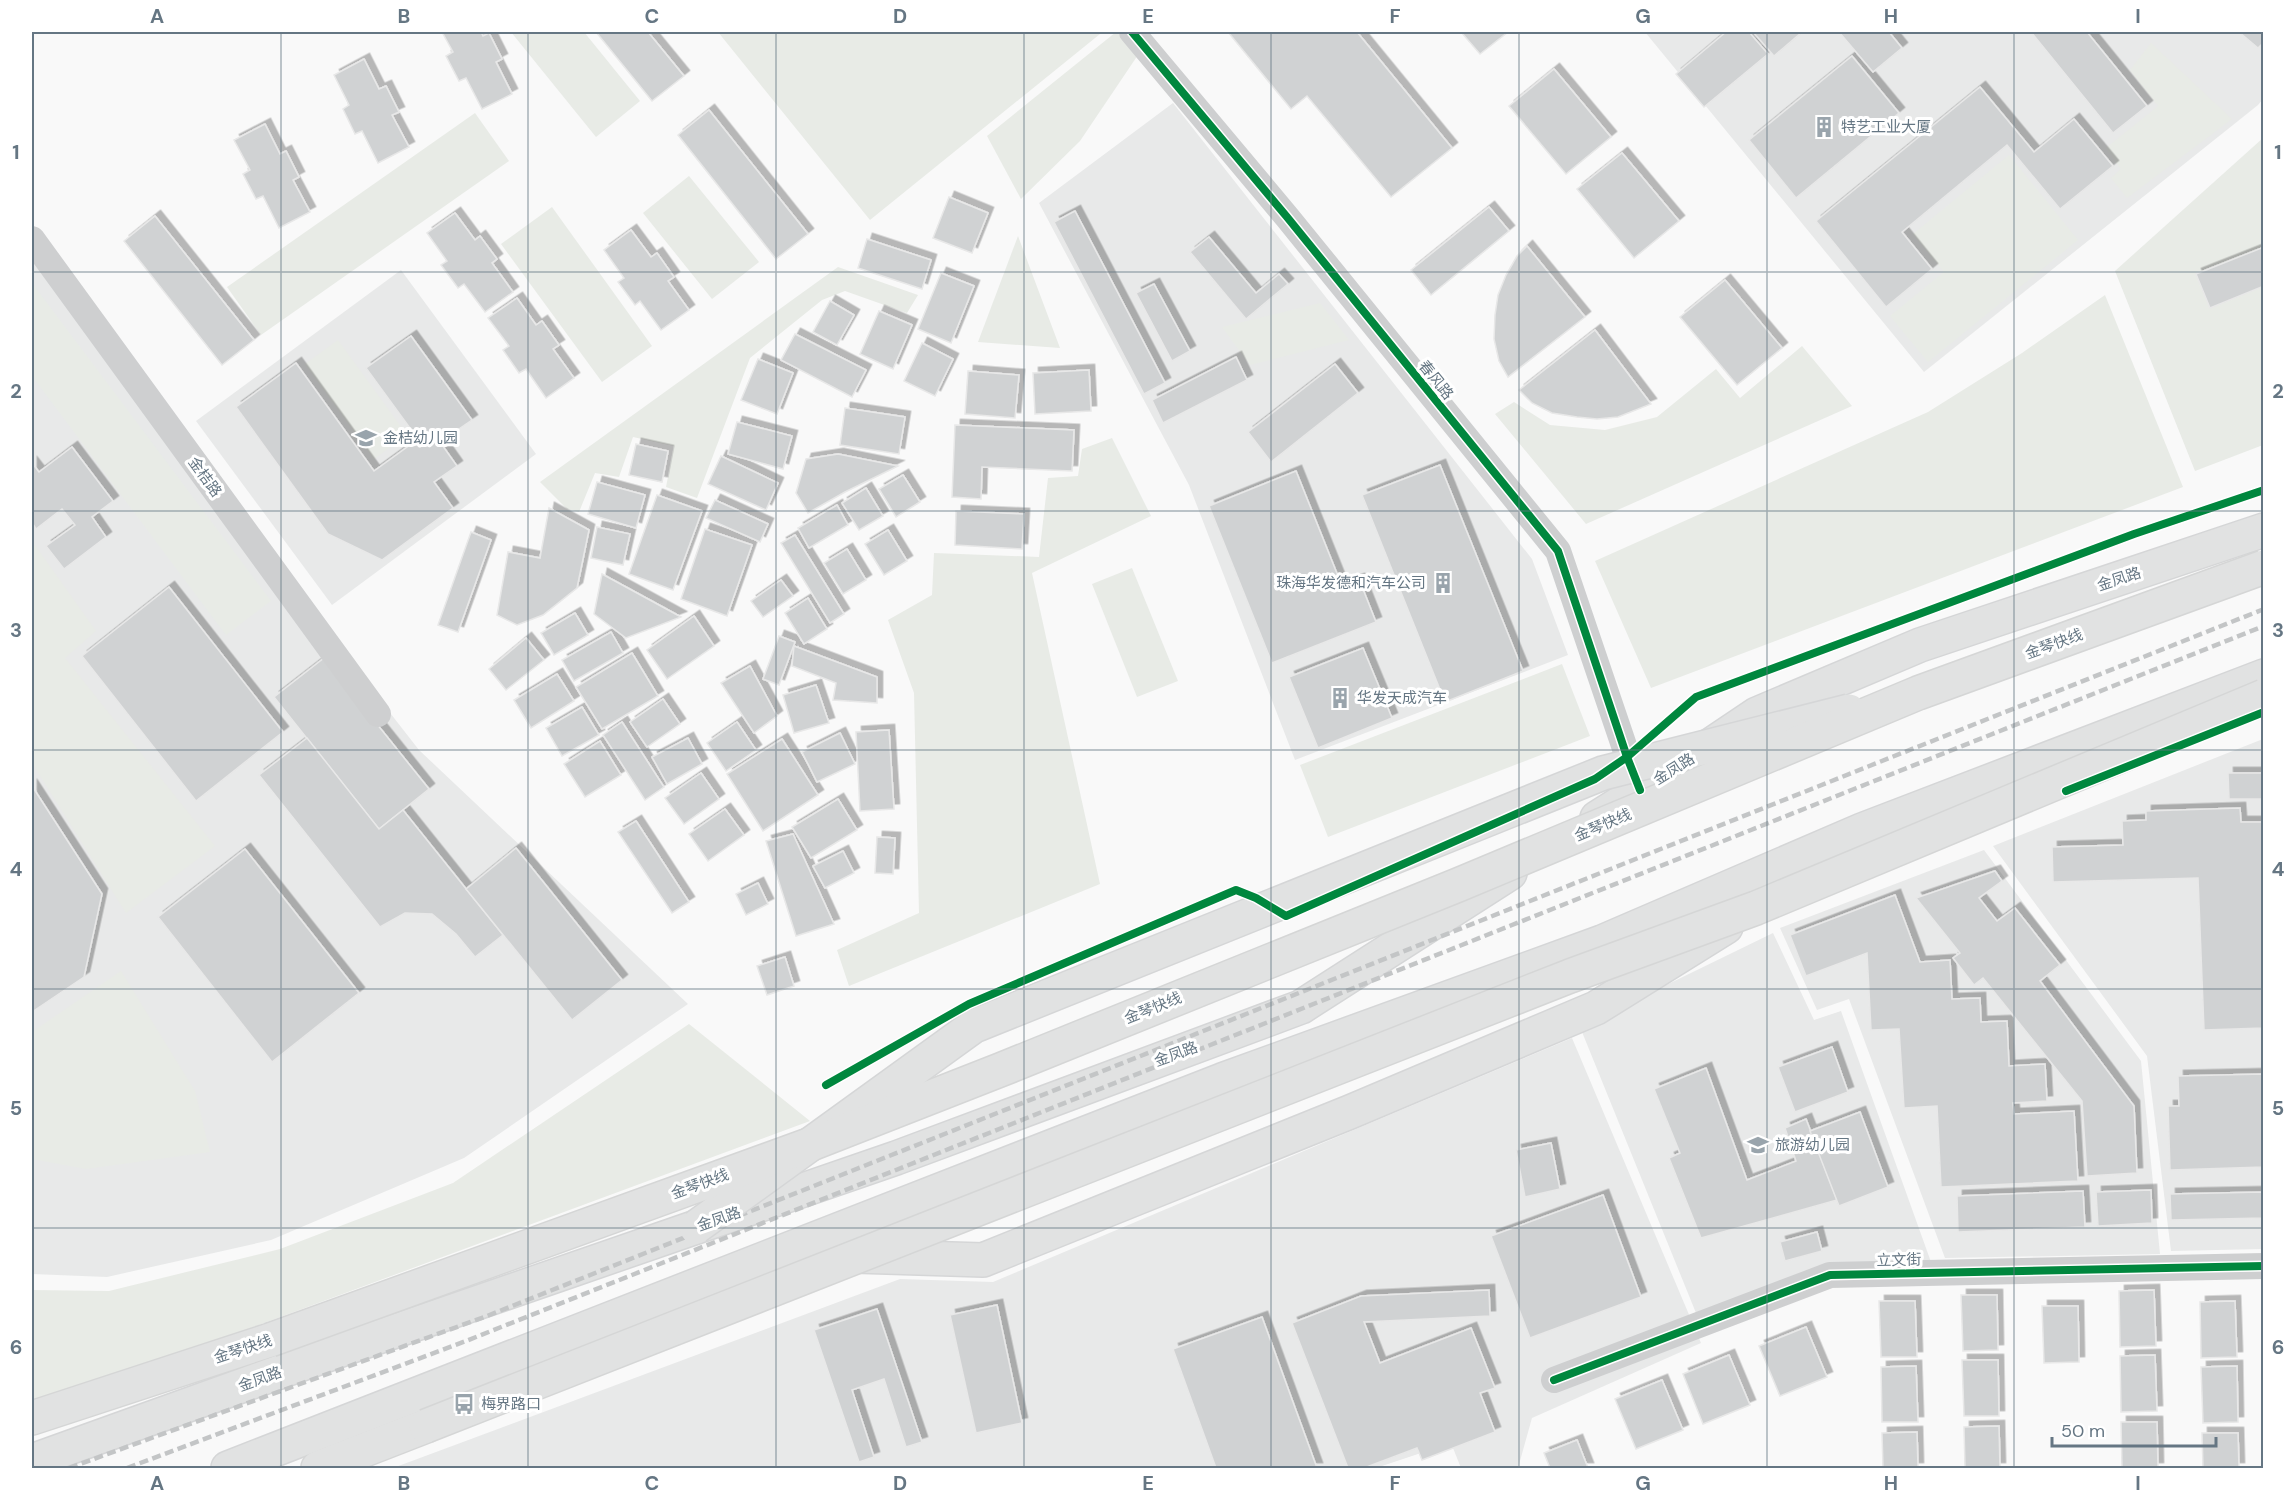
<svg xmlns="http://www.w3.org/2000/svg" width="2295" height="1500" viewBox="0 0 2295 1500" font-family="'DM Sans','Noto Sans SC',sans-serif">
	<defs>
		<filter id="shadow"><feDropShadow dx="5.5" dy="-5.5" stdDeviation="0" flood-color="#0004"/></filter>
	</defs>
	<rect width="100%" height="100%" fill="#f9f9f9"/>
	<g fill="#e8e9e9">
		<polygon points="1645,32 2263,32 2263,99 2258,105 1924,372"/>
		<polygon points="1173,103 1532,559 1568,655 1295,760 1189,485 1039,203"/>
		<polygon points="32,254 419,750 688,1004 464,1158 271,1240 107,1277 32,1274"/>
		<polygon points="401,270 536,454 332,605 196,421"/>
		<polygon points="2263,739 2263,1249 2171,1251 2147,1056 1993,846"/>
		<polygon points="1984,850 2141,1061 2160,1254 1945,1258 1849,999 1817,1010 1780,928"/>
		<polygon points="1773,933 1814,1020 1841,1011 1931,1262 1696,1313 1580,1027"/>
		<polygon points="1572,1038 1701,1343 1532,1418 1518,1468 1461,1468 1451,1443 1376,1468 393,1468 900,1279 993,1282"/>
	</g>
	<g fill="#e8ebe6">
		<polygon points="511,32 584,32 640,101 596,137"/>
		<polygon points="718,32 1097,32 1100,34 870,220"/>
		<polygon points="1116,32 1122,32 1140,52 1080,141 1021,199 987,136"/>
		<polygon points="2151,43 2232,119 2127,198 2111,178 2121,169 2106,148 2158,106 2130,70"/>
		<polygon points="475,113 509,161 261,335 227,287"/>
		<polygon points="2263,138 2263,445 2195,471 2115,271"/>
		<polygon points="2009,155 2078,240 1928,362 1890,316 1944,272 1913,234"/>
		<polygon points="689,176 759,262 712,299 643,213"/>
		<polygon points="552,207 652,346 602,382 501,244"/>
		<polygon points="1018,236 1060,348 978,342"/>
		<polygon points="838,267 918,295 907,313 845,291 822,300 750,358 697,498 666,487 674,446 633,437 619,477 595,473 579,512 567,509 540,482"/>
		<polygon points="32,283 271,601 226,635 32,376"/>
		<polygon points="2105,295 2183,487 1651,688 1595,561 1928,412 2022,353"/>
		<polygon points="1320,303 1349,340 1250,365 1222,327"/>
		<polygon points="338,340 407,435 374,459 305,364"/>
		<polygon points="1802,346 1852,406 1586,524 1495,414 1514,402 1550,425 1605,430 1657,417 1716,369 1740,398"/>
		<polygon points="1112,438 1151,516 1032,573 1100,884 849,986 837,950 919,913 914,693 888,620 932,595 934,553 1039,557 1048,478 1078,476 1082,449"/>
		<polygon points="32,541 96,631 65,658 215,846 126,913 32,763"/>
		<polygon points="1132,568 1178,681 1137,697 1092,584"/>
		<polygon points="1562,664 1590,736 1328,837 1300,765"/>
		<polygon points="121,971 195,1091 210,1152 86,1169 32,1159 32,1032"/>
		<polygon points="689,1024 810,1121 32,1409 32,1290 109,1291 280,1249 453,1183"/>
	</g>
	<g fill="#d0d2d3" stroke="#e8e8e8" stroke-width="1.5" filter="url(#shadow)">
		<polygon points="442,32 481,32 483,36 489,33 502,59 496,62 512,94 482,109 466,78 459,81 446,56 453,52"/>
		<polygon points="596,32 648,32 684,76 652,101"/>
		<polygon points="1228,32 1357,32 1452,148 1391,197 1307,96 1291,109"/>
		<polygon points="1461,32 1508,32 1480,54"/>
		<polygon points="1726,32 1749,32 1768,54 1704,107 1676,74"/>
		<polygon points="1753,32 1802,32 1774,56"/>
		<polygon points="1839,32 1889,32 1902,48 1873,72"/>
		<polygon points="2031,32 2087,32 2147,106 2113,133"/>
		<polygon points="2239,32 2264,32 2264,42 2258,48"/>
		<polygon points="1852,56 1899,113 1796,198 1749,140"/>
		<polygon points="364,59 379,89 386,86 399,112 392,115 409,147 378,163 362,131 355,134 343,109 349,105 334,75"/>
		<polygon points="1554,69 1611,137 1566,174 1509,106"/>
		<polygon points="1980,87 2034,152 2074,119 2113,166 2060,209 2007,145 1902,232 1932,269 1886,307 1816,221"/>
		<polygon points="709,110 808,234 776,259 678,135"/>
		<polygon points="265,124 280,154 286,151 299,177 293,180 310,212 279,228 263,196 256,199 243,174 250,170 234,140"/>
		<polygon points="1622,153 1679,221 1634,258 1577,189"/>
		<polygon points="949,197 988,213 972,253 933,238"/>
		<polygon points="1489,207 1509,231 1431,295 1411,270"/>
		<polygon points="1075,211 1165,383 1144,394 1054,222"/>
		<polygon points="455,213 475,240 480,236 497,259 492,263 513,292 485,312 464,284 458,288 441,265 447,261 427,233"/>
		<polygon points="155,216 254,340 222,365 124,241"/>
		<polygon points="631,230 651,257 657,253 674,277 668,281 689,310 661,330 640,301 635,305 618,282 624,278 604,250"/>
		<polygon points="1209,237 1256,293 1279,274 1288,284 1246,319 1190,252"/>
		<polygon points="867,239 931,260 922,289 858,268"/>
		<polygon points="1527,246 1585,317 1508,377 1499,361 1494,339 1495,315 1498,295 1506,275 1517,256"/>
		<polygon points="2264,247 2264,286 2210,308 2196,274"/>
		<polygon points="941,273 974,286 951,343 918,329"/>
		<polygon points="1725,280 1782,348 1737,385 1680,317"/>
		<polygon points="1154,284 1190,351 1172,361 1136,293"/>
		<polygon points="517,298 536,325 542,321 559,345 553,349 574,378 546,398 526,369 519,373 503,350 509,346 488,318"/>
		<polygon points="830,301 854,315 837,345 813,332"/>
		<polygon points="879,311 912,325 893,369 860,354"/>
		<polygon points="1595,330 1651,404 1618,417 1597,419 1577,417 1552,413 1532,403 1519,390"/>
		<polygon points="795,334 866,370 852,397 781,360"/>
		<polygon points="411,336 472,420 440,442 457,466 434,482 453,508 382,560 328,534 236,407 296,363 374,471 418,439 366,368"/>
		<polygon points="922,343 953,359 935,396 904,381"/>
		<polygon points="1236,357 1247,380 1163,423 1152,400"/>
		<polygon points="758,359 793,373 777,414 741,400"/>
		<polygon points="1335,364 1358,393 1271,462 1248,432"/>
		<polygon points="1089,370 1091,411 1035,414 1033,373"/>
		<polygon points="968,371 1019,375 1015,418 965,414"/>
		<polygon points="845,408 905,417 899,454 840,445"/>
		<polygon points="737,422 792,436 783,469 728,454"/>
		<polygon points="955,425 1074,430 1072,471 982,467 981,499 952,497"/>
		<polygon points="636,444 668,451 662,482 629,475"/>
		<polygon points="72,447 113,501 92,517 106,537 64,569 46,546 75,525 62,509 36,529 32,522 32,463 39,472"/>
		<polygon points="838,454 898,466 845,492 808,513 796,493 806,459"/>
		<polygon points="721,456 778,483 766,510 708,484"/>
		<polygon points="1440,465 1523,671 1445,702 1362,495"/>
		<polygon points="1296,471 1342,586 1359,579 1376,622 1272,663 1209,506"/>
		<polygon points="903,475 920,502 896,517 879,489"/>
		<polygon points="597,482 645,495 636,528 588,514"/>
		<polygon points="866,488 883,516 859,530 842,503"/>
		<polygon points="657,495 702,511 673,590 629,574"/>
		<polygon points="715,500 768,524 760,542 706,518"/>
		<polygon points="837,505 848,525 809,548 798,528"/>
		<polygon points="549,508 589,530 577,588 543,615 517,625 497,615 508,552 540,558"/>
		<polygon points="956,511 1024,514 1022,549 955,545"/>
		<polygon points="597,527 630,534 623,565 591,558"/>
		<polygon points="705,529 752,545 727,616 681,599"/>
		<polygon points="888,530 907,561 884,575 865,544"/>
		<polygon points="471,532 491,540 458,632 438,625"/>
		<polygon points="795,535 844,614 830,623 781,543"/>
		<polygon points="847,549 866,580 843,594 824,563"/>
		<polygon points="602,574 681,617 626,638 594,614"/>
		<polygon points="781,580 793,596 763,617 751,601"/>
		<polygon points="169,587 283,732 196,801 82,656"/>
		<polygon points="808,598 827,629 804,644 785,613"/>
		<polygon points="575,613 588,635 554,655 541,633"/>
		<polygon points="694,616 714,646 667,679 647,650"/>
		<polygon points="611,632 623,653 574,681 562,660"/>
		<polygon points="779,636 795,642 779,685 763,679"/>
		<polygon points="526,638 544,660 506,690 489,669"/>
		<polygon points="794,646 877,677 877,703 833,700 836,683 792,666"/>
		<polygon points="1363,648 1392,718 1318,748 1289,677"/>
		<polygon points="632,653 658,696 602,729 576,687"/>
		<polygon points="324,658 429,789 379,829 274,697"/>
		<polygon points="750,666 777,716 754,733 721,683"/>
		<polygon points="557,674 574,701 531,728 514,700"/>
		<polygon points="816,685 829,723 794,733 783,695"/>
		<polygon points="663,699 680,724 647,747 630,722"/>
		<polygon points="582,707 599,735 562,756 546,728"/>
		<polygon points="622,722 664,787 645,800 603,735"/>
		<polygon points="737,722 756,750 726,771 707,743"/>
		<polygon points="889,730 894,809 860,811 856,732"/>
		<polygon points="840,733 855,764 817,782 802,752"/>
		<polygon points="307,738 379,829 403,810 503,935 475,957 456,934 432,914 405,913 380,927 259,775"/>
		<polygon points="688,738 702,764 667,784 652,757"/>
		<polygon points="782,739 818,795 763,831 727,774"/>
		<polygon points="600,741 621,775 585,797 564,764"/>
		<polygon points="701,773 719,799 684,824 665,798"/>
		<polygon points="2228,773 2264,773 2264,799 2229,799"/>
		<polygon points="32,786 102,894 84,977 32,1012"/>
		<polygon points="838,799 857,830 811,858 792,827"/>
		<polygon points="2240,808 2241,822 2264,822 2264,1028 2204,1030 2198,878 2053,882 2052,847 2123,845 2122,821 2146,820 2146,811"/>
		<polygon points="725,809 744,835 708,861 689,834"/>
		<polygon points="636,821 689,902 672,913 618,832"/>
		<polygon points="793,834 834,924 796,936 766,841"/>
		<polygon points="877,837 895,838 893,874 875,873"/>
		<polygon points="516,848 622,980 572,1020 466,889"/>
		<polygon points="245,849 359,993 272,1062 158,917"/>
		<polygon points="843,851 854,873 825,888 813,866"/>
		<polygon points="1995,871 2002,881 1979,898 1997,921 2015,908 2060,965 2040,981 2134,1106 2137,1173 2087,1176 2082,1101 1983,978 1974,985 1953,958 1960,953 1916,898"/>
		<polygon points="758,883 768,904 746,915 736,894"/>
		<polygon points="1895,895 1920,962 1950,960 1952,999 1980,998 1981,1022 2007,1021 2009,1066 2045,1064 2047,1101 2013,1103 2014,1114 2074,1111 2078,1181 1941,1187 1937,1106 1904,1108 1899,1029 1871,1030 1867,953 1806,976 1790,935"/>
		<polygon points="785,957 794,986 767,995 757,966"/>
		<polygon points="1832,1047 1848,1092 1795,1112 1778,1067"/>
		<polygon points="1706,1068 1747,1180 1796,1161 1785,1128 1806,1119 1837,1200 1701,1238 1669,1158 1680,1153 1654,1089"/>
		<polygon points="2264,1074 2264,1167 2170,1170 2168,1106 2179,1106 2178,1076"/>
		<polygon points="1860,1112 1888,1187 1839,1206 1810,1131"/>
		<polygon points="1551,1143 1560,1189 1525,1197 1516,1150"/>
		<polygon points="2151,1190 2152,1223 2098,1226 2096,1192"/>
		<polygon points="2083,1191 2085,1227 1958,1232 1957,1196"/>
		<polygon points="2264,1192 2264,1218 2171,1220 2170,1194"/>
		<polygon points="1603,1195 1641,1297 1530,1338 1491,1236"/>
		<polygon points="1817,1232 1822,1251 1785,1261 1780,1242"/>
		<polygon points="1489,1290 1490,1316 1364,1322 1380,1363 1471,1328 1495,1388 1480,1393 1495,1432 1422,1460 1417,1448 1364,1468 1348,1468 1292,1323 1361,1296"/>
		<polygon points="2154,1290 2156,1346 2120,1347 2119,1291"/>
		<polygon points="1961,1295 1997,1295 1998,1350 1963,1351"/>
		<polygon points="1879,1301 1915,1301 1917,1357 1881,1357"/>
		<polygon points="2235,1301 2237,1357 2201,1358 2200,1302"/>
		<polygon points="997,1305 1022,1423 976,1433 950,1315"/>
		<polygon points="2042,1306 2078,1306 2079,1362 2044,1363"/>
		<polygon points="877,1309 922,1442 906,1447 884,1379 852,1390 874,1457 859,1462 814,1330"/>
		<polygon points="1262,1317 1317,1468 1216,1468 1173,1349"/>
		<polygon points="1806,1327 1827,1377 1780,1396 1759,1346"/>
		<polygon points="1729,1355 1750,1405 1703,1424 1683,1374"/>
		<polygon points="2155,1355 2157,1411 2121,1412 2120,1356"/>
		<polygon points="1962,1360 1998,1360 1999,1416 1964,1416"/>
		<polygon points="1916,1366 1918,1422 1882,1422 1881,1367"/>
		<polygon points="2237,1366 2238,1422 2203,1423 2201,1367"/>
		<polygon points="1662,1380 1683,1430 1636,1449 1615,1399"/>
		<polygon points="2121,1422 2157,1422 2158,1468 2122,1468"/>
		<polygon points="1999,1426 2000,1468 1965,1468 1964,1427"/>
		<polygon points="1917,1432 1918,1468 1883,1468 1882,1433"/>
		<polygon points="2202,1433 2238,1433 2239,1468 2203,1468"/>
		<polygon points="1577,1440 1588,1468 1550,1468 1544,1453"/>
	</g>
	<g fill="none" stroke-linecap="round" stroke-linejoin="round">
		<defs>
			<g id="primary">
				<polyline points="1597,818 1693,757 1757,714 1920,645 2264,530"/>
				<polyline points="855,1256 983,1260 1350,1112 1596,1008 1726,927"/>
				<polyline points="32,1461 352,1346 896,1158 1301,1007 1510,873"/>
				<polyline points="228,1468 1222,1080 1602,942 1862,830 2264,676"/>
			</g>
			<g id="highway">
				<polyline points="32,1418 270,1340"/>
				<polyline points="318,1468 426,1426"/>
			</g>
		</defs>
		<use href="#primary" stroke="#d5d6d7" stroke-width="36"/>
		<use href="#highway" stroke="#d5d6d6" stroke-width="36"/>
		<g stroke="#cecfd0" stroke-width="26">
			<polyline points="1132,32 1287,217 1558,551 1636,781"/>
			<polyline points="32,239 378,714"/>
			<polyline points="1554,1380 1830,1275 2264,1266"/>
		</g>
		<use href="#primary" stroke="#e1e2e2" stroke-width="33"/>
		<use href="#highway" stroke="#e1e2e2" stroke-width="33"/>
		<g stroke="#c3c5c6" stroke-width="4.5" stroke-dasharray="9 4.5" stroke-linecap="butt">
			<polyline points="69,1468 487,1316 2264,609"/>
			<polyline points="127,1468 466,1341 2264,626"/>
		</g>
		<defs>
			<polyline id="primary-bridge" points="696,1227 974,1026 1603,773 1849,711"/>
			<g id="highway-bridge">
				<polyline points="270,1340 806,1146 1000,1070 1458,885 1918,693 2264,567"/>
				<polyline points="426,1426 1570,976 1756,908 2264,696"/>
			</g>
		</defs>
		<use href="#primary-bridge" stroke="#d5d6d7" stroke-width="36" stroke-linecap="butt"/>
		<use href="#highway-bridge" stroke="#d5d6d6" stroke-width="36" stroke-linecap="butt"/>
		<use href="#primary-bridge" stroke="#e1e2e2" stroke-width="33"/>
		<use href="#highway-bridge" stroke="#e1e2e2" stroke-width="33"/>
		<defs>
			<g id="cycleway">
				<polyline points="1132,32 1287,217 1558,551 1627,757 1640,790"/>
				<polyline points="2066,791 2264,712"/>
				<polyline points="826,1085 969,1004 1236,890 1256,898 1286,916 1595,779 1627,757 1696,697 2134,534 2264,490"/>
				<polyline points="1554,1380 1830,1275 2264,1266"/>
			</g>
		</defs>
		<use href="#cycleway" stroke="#fff" stroke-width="11"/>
		<use href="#cycleway" stroke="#00873e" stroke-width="8"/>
	</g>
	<path fill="none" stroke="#657683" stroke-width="1.5" stroke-opacity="0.55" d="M 281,32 L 281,1468M 528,32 L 528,1468M 776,32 L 776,1468M 1024,32 L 1024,1468M 1271,32 L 1271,1468M 1519,32 L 1519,1468M 1767,32 L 1767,1468M 2014,32 L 2014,1468M 32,272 L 2264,272M 32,511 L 2264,511M 32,750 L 2264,750M 32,989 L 2264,989M 32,1228 L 2264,1228"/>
	<defs>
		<symbol id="building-bare" viewBox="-9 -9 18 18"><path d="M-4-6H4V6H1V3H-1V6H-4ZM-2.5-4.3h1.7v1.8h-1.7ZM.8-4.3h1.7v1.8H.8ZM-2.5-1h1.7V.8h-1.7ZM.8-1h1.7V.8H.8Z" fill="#99a4ac" stroke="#fff" stroke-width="2.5" paint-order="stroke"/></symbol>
		<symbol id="school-bare" viewBox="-9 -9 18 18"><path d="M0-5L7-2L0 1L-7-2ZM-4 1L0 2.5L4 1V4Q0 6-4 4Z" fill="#99a4ac" stroke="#fff" stroke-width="2.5" paint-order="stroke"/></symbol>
		<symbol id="bus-bare" viewBox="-9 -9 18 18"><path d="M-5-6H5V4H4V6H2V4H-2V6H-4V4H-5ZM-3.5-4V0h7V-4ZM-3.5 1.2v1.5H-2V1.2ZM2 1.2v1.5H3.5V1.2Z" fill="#99a4ac" stroke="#fff" stroke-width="2.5" paint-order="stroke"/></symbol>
	</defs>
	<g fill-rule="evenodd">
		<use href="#building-bare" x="1809" y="112" width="30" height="30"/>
		<use href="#school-bare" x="351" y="423" width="30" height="30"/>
		<use href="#building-bare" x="1428" y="568" width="30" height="30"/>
		<use href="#building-bare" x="1325" y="683" width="30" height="30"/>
		<use href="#school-bare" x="1743" y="1130" width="30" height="30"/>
		<use href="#bus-bare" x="449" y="1389" width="30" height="30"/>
	</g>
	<g text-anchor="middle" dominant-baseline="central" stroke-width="6" stroke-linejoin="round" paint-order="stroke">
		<g font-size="15" fill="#657683" stroke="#fff" text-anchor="start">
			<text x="1841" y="127">特艺工业大厦</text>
			<text x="383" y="438">金桔幼儿园</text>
			<text x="1426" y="583" text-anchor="end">珠海华发德和汽车公司</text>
			<text x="1357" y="698">华发天成汽车</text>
			<text x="1775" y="1145">旅游幼儿园</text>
			<text x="481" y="1404">梅界路口</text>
		</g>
		<g font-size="15" fill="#657683" stroke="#fff">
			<text transform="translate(1436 380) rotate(51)">春风路</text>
			<text transform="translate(205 477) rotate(54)">金桔路</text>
			<text transform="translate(2119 579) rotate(-18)">金凤路</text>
			<text transform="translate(2054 644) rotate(-20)">金琴快线</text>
			<text transform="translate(1674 769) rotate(-32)">金凤路</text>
			<text transform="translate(1603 825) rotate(-23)">金琴快线</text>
			<text transform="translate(1153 1008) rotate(-22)">金琴快线</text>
			<text transform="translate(1176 1054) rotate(-20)">金凤路</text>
			<text transform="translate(700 1184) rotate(-20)">金琴快线</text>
			<text transform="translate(719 1219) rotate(-19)">金凤路</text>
			<text transform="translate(1899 1260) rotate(-1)">立文街</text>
			<text transform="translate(243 1349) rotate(-18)">金琴快线</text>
			<text transform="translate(260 1379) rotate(-20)">金凤路</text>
		</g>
	</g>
	<rect width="2295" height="1500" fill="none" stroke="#ffffff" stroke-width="66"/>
	<path d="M2052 1437v9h164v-9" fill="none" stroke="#657683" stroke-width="3"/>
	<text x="2061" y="1437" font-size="18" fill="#657683" stroke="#ffffff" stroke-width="4.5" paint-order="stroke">50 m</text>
	<rect x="33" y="33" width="2229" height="1434" fill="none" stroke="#657683" stroke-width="2"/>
	<g font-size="20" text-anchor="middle" font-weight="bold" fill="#657683">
		<text x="157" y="23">A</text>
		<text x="404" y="23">B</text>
		<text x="652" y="23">C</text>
		<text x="900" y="23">D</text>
		<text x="1148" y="23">E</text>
		<text x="1395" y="23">F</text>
		<text x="1643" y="23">G</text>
		<text x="1891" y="23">H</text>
		<text x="2138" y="23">I</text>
		<text x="16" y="159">1</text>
		<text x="2278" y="159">1</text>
		<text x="16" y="398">2</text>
		<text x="2278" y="398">2</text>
		<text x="16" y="637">3</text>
		<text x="2278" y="637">3</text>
		<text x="16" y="876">4</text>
		<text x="2278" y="876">4</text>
		<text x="16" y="1115">5</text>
		<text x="2278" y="1115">5</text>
		<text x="16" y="1354">6</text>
		<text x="2278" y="1354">6</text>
		<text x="157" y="1490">A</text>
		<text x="404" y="1490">B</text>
		<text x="652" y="1490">C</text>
		<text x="900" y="1490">D</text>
		<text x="1148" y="1490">E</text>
		<text x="1395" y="1490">F</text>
		<text x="1643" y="1490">G</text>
		<text x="1891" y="1490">H</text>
		<text x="2138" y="1490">I</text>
	</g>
</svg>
